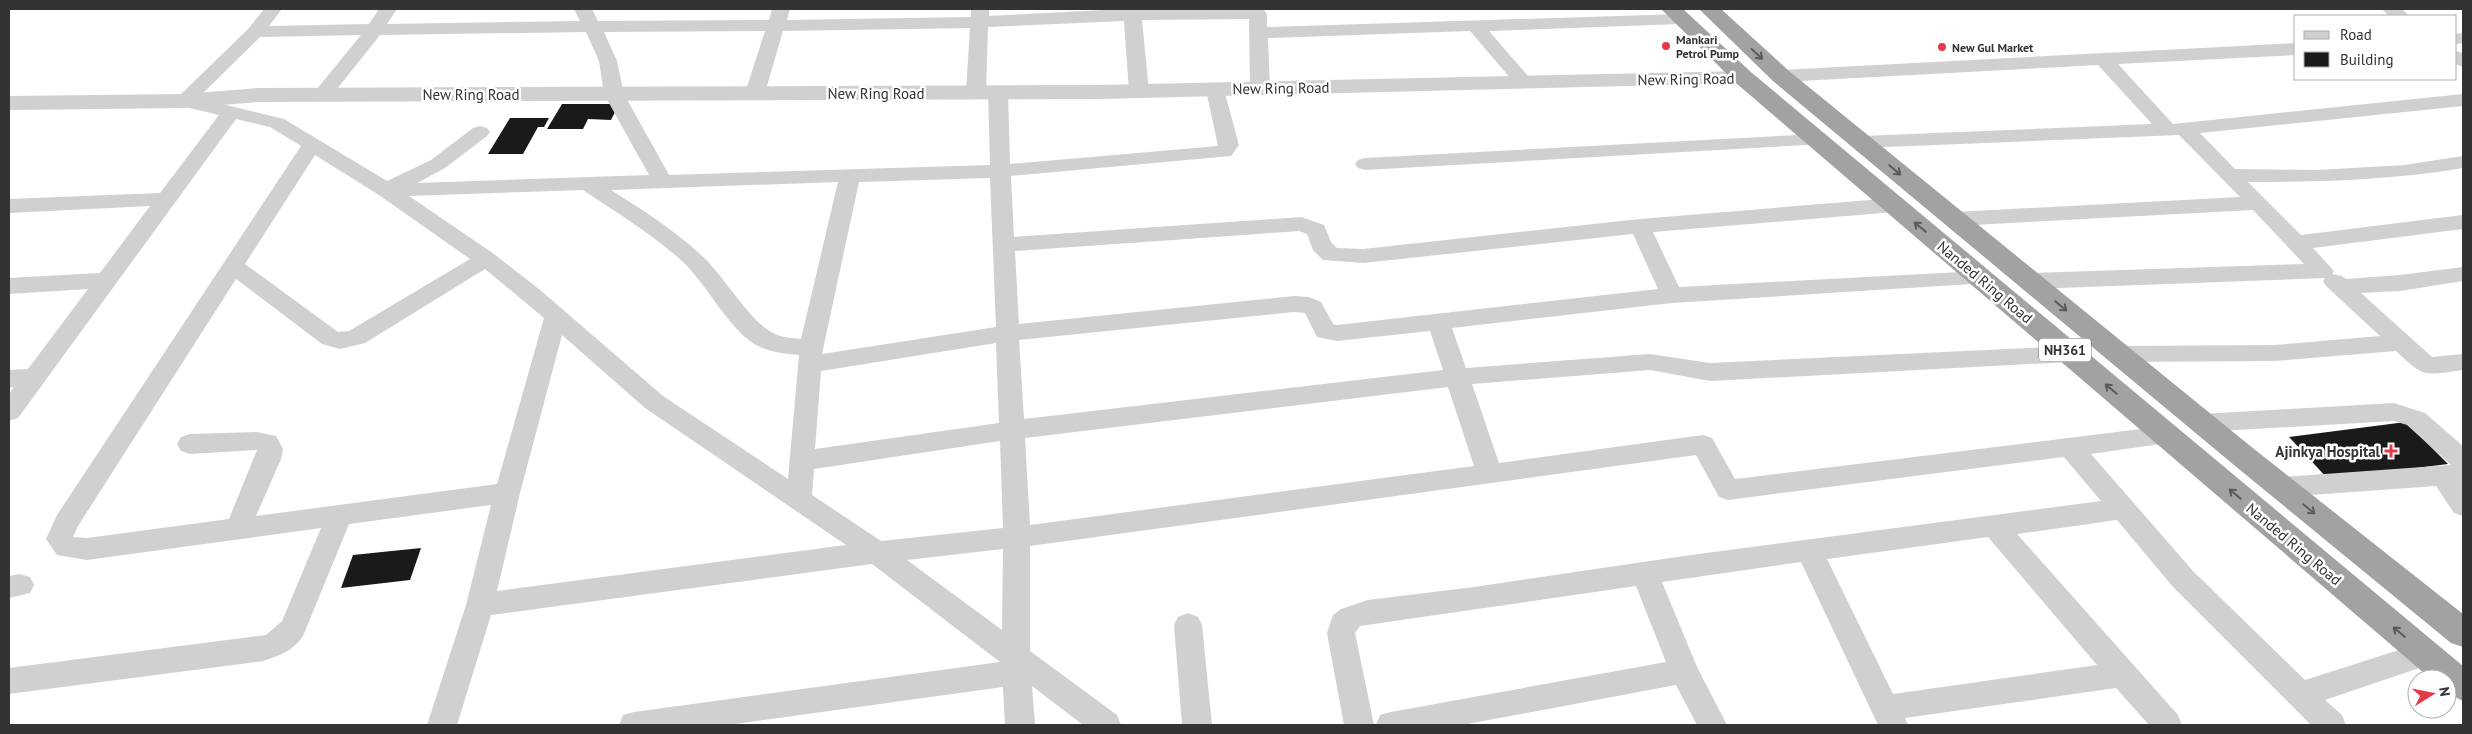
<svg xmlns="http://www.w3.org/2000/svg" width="2472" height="734" viewBox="0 0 2472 734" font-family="'PT Sans',sans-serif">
	<rect width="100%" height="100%" fill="#fff"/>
	<g fill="#1a1a1a">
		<polygon points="562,104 619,104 611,120 588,119 583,129 547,129"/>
		<polygon points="510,118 549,118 544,127 538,127 523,154 488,154"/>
		<polygon points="2406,422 2448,464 2328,479 2289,437"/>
		<polygon points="421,548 410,580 341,588 353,555"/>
	</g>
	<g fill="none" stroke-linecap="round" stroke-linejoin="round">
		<g fill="#d0d0d0" fill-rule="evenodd">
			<path d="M 264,9 L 282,9 L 269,26 L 369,24 L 379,9 L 397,9 L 387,24 L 580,21 L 574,9 L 592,9 L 598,21 L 769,20 L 772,9 L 790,9 L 787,20 L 971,17 L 971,9 L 989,9 L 989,16 L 1123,9 L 1258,9 L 1264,10 L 1267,14 L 1267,27 L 1681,14 L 1687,15 L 1690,19 L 1687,23 L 1681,24 L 1489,31 L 1534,83 L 1532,87 L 1518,87 L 1470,31 L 1268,38 L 1270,88 L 1267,92 L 1253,92 L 1250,88 L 1249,19 L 1142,20 L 1149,91 L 1146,95 L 1132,95 L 1129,91 L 1124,21 L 988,27 L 986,92 L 983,96 L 969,96 L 966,92 L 970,28 L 783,31 L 765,93 L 762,97 L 748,97 L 745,93 L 765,31 L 604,32 L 617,61 L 624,94 L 669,175 L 990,165 L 988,92 L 991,88 L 1005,88 L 1008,92 L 1010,164 L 1218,146 L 1206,90 L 1209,86 L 1223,86 L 1239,145 L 1231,156 L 1011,176 L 1014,237 L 1301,217 L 1324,225 L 1331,242 L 1337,248 L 1363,249 L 1640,219 L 1894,198 L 1901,200 L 1905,205 L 1901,210 L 1894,212 L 1653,232 L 1679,287 L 1979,271 L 1987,273 L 1990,278 L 1987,283 L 1672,303 L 1452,328 L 1466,368 L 1650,354 L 1710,363 L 2069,346 L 2077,348 L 2081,354 L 2077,360 L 2069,362 L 1710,381 L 1650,370 L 1472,384 L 1499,463 L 1703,435 L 1712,438 L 1735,479 L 2165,426 L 2174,428 L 2177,435 L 2174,442 L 2091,454 L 2193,571 L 2305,680 L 2424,642 L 2434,645 L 2438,654 L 2434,663 L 2325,700 L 2342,715 L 2346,725 L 2311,725 L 2173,587 L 2117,520 L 2017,534 L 2178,715 L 2182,725 L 2149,725 L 2116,688 L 1905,718 L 1908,725 L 1878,725 L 1801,562 L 1662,582 L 1697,667 L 1727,725 L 1697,725 L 1676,685 L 1462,725 L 1376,725 L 1380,715 L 1391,712 L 1666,662 L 1636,586 L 1360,626 L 1355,633 L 1374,725 L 1344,725 L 1327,633 L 1333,615 L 1341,609 L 1368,600 L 1474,587 L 1684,556 L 2101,501 L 2064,457 L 1728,500 L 1719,497 L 1696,455 L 1030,546 L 1030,651 L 1117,715 L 1121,725 L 1083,725 L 1032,686 L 1035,725 L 1005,725 L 1003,687 L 728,725 L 619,725 L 623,715 L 634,712 L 1000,662 L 872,564 L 491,615 L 457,725 L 427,725 L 466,605 L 491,505 L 349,524 L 303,636 C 293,651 279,656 263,661 L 9,694 L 9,668 L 266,635 L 282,621 L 321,528 L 87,560 L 57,555 L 46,539 L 57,515 L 301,146 L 270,127 L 236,119 L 18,418 L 9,421 L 9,394 L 14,387 L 9,388 L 9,370 L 28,369 L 88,289 L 9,294 L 9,278 L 100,273 L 150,206 L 9,213 L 9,199 L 160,193 L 219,115 L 177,105 L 174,101 L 249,28 ZM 586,32 L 599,61 L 604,94 L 649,175 L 417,183 L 445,168 L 487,136 L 490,132 L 487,128 L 480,126 L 473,128 L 431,160 L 387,181 L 284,119 L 198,98 L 260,37 L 361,35 L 312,95 L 315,99 L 329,99 L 380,35 ZM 315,155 L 379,195 L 470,259 L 349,331 L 338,332 L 245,264 ZM 990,178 L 996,327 L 822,354 L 859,182 ZM 838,182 L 801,339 C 793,338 783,338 775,334 C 749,322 724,275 700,254 C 673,229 641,209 611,190 ZM 583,190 C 617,213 652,234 682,261 C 707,284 730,332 758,346 C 770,352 785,354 799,355 L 788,479 L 663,396 L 539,289 L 494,254 L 409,196 ZM 1299,231 L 1307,234 L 1313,250 L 1323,260 L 1363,263 L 1633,234 L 1658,289 L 1337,325 L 1333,324 L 1321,302 L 1309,297 L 1294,296 L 1019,324 L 1015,251 ZM 485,269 L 544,318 L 497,484 L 256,516 L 281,459 L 283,449 L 276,436 L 257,432 L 190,434 L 181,437 L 177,444 L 181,451 L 190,454 L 257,450 L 229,519 L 87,538 L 73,537 L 78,526 L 236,279 L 322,344 L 340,349 L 365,343 ZM 1294,312 L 1305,313 L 1317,337 L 1337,341 L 1430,331 L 1443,370 L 1024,419 L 1019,340 ZM 562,335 L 645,408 L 846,545 L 497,591 L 520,493 ZM 996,343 L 999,423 L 815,449 L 821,371 ZM 1448,387 L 1474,466 L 1030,525 L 1025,438 ZM 1000,441 L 1003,528 L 881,541 L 812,495 L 814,469 ZM 1988,537 L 2097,665 L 1893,694 L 1827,559 ZM 1003,549 L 1002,630 L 907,560 Z"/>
			<polygon points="2382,9 2402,9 2409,16 2389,16"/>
			<polygon points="2463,33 2463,43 2456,44 2456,34"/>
			<path d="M 2296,43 L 2296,55 L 2118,64 L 2173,124 L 2463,94 L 2463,106 L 2200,133 L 2235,169 L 2317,170 L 2404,165 L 2463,156 L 2463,168 C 2392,180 2321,182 2248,182 L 2301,235 L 2463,215 L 2463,229 L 2313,248 L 2334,271 L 2332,274 L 2342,276 L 2346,279 L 2400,275 L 2463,267 L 2463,281 L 2400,291 L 2361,293 L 2432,357 L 2463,354 L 2463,370 C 2423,375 2426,379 2396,351 L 2275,361 L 2119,362 L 2111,360 L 2107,354 L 2111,348 L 2119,346 L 2275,345 L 2380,336 L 2326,286 L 2323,281 L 2325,278 L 2030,289 L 2022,286 L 2019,281 L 2022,276 L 2030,273 L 2304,264 L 2253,210 L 1955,226 L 1947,224 L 1944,219 L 1947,214 L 1955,212 L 2240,197 L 2179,135 L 1862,148 L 1855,146 L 1852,142 L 1855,138 L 1862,136 L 2152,124 L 2098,65 L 1781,82 L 1774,80 L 1772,76 L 1774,72 L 1781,70 Z"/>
			<polygon points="2456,51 2463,53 2463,67 2456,64"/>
			<polygon points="1817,134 1824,136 1827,140 1824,144 1365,170 1358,168 1355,164 1358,160 1365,158"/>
			<polygon points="2394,403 2425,413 2463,446 2463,516 2454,513 2436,486 2281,497 2272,494 2268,487 2272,480 2281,477 2451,465 2407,425 2394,421 2202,432 2193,430 2190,423 2193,416 2202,414"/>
			<polygon points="20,574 30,577 34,585 30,593 9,598 9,576"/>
			<polygon points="1188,613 1198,617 1202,625 1212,725 1182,725 1174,625 1178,617"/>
		</g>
		<polygon fill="#d0d0d0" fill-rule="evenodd" points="1744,71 1752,73 1755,78 1752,83 1100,99 258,102 184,108 9,110 9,96 184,94 258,88 1100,85"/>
		<g fill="#a2a2a2" fill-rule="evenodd">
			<polygon points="1661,9 1683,9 1752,73 2463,666 2463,701 2447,693 2447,679 2431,679 1736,83"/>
			<polygon points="1699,9 1721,9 1789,71 2254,449 2463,614 2463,647 2451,643 2234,465 1773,81"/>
		</g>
	</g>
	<defs><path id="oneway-shaft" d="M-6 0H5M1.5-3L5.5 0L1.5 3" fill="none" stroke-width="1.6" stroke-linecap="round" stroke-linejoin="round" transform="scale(1.25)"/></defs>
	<g stroke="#5a5a5a">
		<use href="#oneway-shaft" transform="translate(1757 54) rotate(43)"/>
		<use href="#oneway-shaft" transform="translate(1895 170) rotate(40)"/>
		<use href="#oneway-shaft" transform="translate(1920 227) rotate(-140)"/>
		<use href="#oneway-shaft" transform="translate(2061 306) rotate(40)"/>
		<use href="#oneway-shaft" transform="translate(2111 389) rotate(-140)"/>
		<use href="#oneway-shaft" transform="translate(2235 494) rotate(-140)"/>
		<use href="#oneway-shaft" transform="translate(2309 509) rotate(39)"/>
		<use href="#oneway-shaft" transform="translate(2399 632) rotate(-140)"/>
	</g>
	<g fill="#e63946" stroke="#fff" stroke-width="2">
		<circle cx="1666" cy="46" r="5"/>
		<circle cx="1942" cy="47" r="5"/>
		<path d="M2388.5 443.5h5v5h5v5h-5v5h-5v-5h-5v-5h5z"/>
	</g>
	<g text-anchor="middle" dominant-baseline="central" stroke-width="5" stroke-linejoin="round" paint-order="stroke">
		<g font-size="12" font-weight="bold" fill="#333" stroke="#fff" text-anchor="start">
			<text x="1676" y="39">Mankari<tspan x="1676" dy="14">Petrol Pump</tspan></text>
			<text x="1952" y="47">New Gul Market</text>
		</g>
		<rect fill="#fff" stroke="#707070" stroke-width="1" x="2039" y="338.5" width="52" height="23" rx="4"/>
		<g font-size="14" font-weight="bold" fill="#333">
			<text x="2065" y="350">NH361</text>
		</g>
		<g font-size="15" fill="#333" stroke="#fff">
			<text transform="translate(1686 79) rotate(-1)">New Ring Road</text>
			<text transform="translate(1281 88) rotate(-1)">New Ring Road</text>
			<text x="876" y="93">New Ring Road</text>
			<text x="471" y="94">New Ring Road</text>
			<text transform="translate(1985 282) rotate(40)">Nanded Ring Road</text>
			<text transform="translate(2294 544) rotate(40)">Nanded Ring Road</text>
		</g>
		<g font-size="15" font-weight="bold" fill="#333" stroke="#fff" text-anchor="end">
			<text x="2380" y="451">Ajinkya Hospital</text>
		</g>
	</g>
	<rect width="2472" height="734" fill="none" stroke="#333333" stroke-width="20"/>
	<rect x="2294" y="15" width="162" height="65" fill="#ffffff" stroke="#adadad"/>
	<rect x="2304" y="31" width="25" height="8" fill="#d0d0d0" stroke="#adadad"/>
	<text x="2340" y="40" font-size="15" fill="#333333">Road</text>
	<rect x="2304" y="52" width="25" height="15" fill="#1a1a1a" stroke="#adadad"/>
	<text x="2340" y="65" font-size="15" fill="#333333">Building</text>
	<g transform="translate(2432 694) rotate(80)"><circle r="24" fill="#ffffff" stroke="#adadad"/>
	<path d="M0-4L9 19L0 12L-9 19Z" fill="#e63946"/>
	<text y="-8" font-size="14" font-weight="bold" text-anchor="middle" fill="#333333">N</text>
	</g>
</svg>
